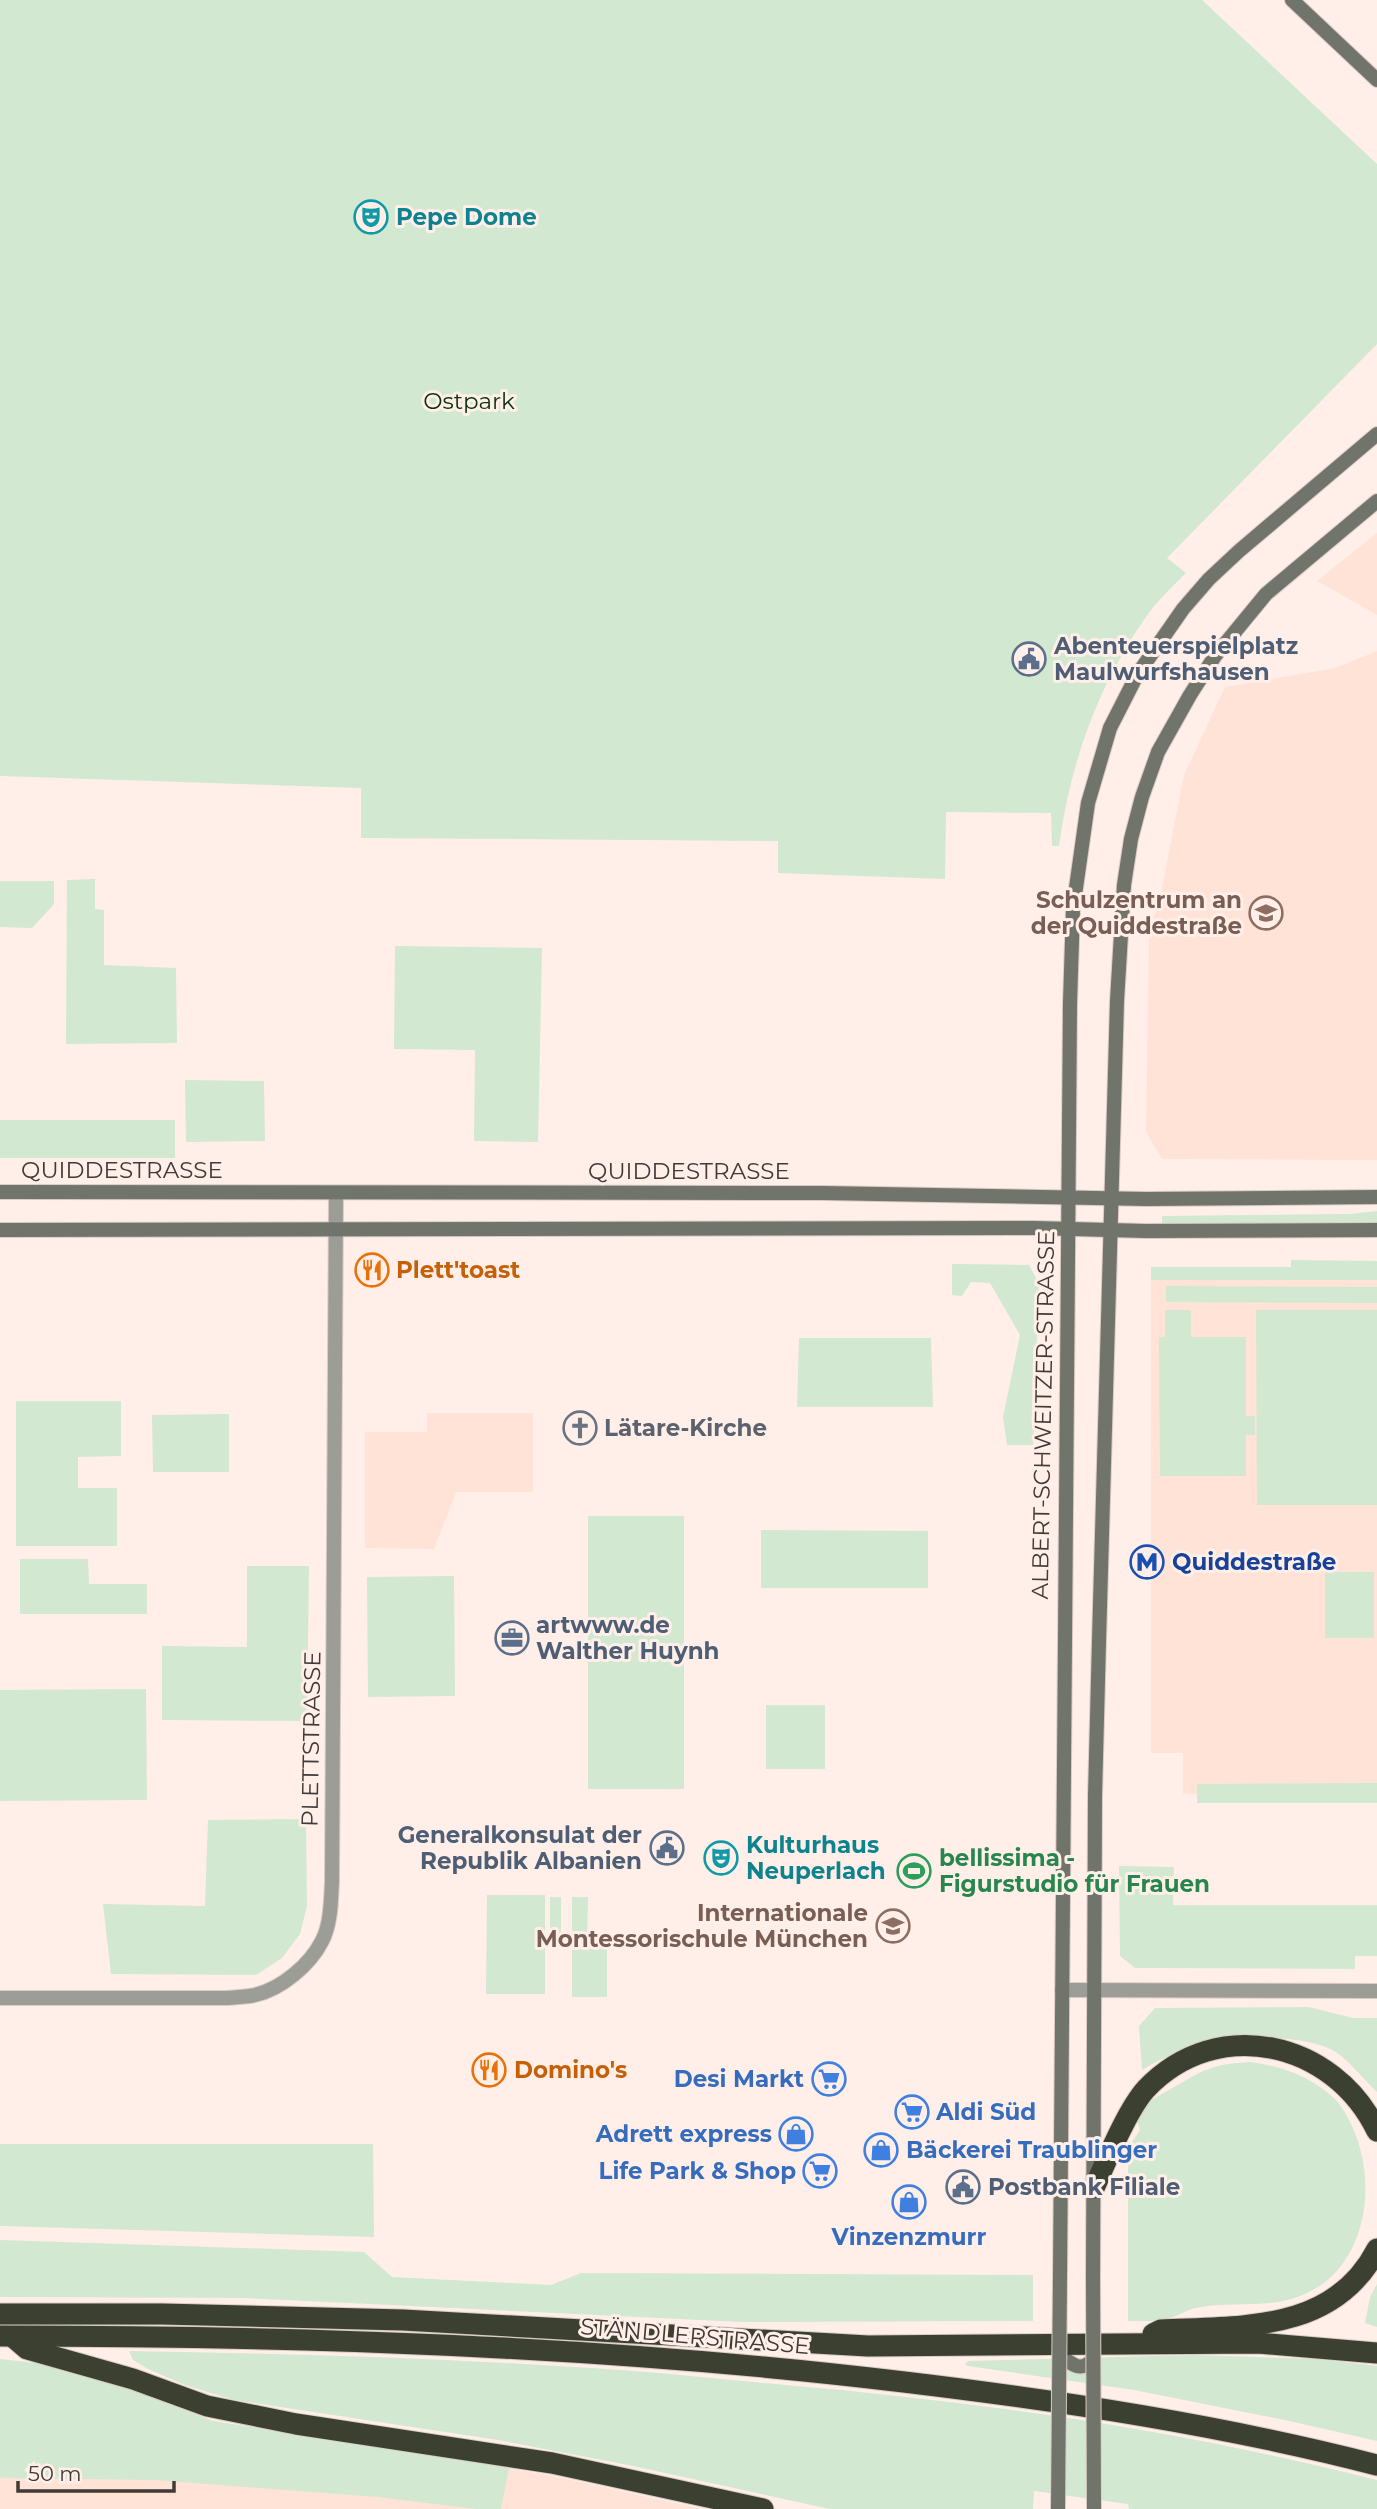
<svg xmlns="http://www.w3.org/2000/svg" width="1377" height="2509" viewBox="0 0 1377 2509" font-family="Montserrat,sans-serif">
	<rect width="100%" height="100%" fill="#ffefe8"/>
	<g fill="#ffe3d7">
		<polygon points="1377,533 1377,615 1317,581"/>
		<polygon points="1377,651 1377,1160 1162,1159 1146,1132 1149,938 1162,888 1184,775 1225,687 1335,668"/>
		<polygon points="1151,1280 1377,1280 1377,1793 1183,1794 1183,1753 1151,1753"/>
		<polygon points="427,1413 533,1413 533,1492 456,1492 434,1549 365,1548 365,1432 427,1432"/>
		<polygon points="0,2408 213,2421 549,2475 702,2509 0,2509"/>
	</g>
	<g fill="#d2e8d0">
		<path d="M 0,0 L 1202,0 L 1377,164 L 1377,344 L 1167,558 L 1186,573 C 1172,587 1157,601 1146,617 C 1098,685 1070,764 1059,846 L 1052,846 L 1051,813 L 946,812 L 945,879 L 778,873 L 778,841 L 361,838 L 361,788 L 0,776 Z"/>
		<polygon points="95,879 95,909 104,910 104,965 176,968 177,1043 66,1044 67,880"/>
		<polygon points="0,881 54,881 54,904 32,928 0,927"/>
		<polygon points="395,946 542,948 538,1142 474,1141 475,1050 394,1049"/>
		<polygon points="185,1080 264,1081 265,1141 186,1142"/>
		<rect x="0" y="1120" width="175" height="38"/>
		<polygon points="1377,1211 1377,1224 1162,1224 1162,1216 1350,1214"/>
		<polygon points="1291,1260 1377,1261 1377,1280 1151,1280 1151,1267 1291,1267"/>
		<polygon points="952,1264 1029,1265 1039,1284 1033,1445 1007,1445 1003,1417 1020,1335 990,1283 971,1282 962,1296 952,1295"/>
		<polygon points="1166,1286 1377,1287 1377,1303 1166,1302"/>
		<polygon points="1165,1310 1191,1310 1191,1337 1246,1337 1246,1416 1255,1416 1255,1435 1246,1435 1246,1476 1160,1476 1159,1337 1165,1337"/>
		<polygon points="1377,1310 1377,1505 1257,1505 1256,1310"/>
		<polygon points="799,1338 931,1338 933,1407 797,1407"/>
		<polygon points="16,1401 121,1401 121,1456 78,1457 78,1488 117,1488 117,1546 16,1546"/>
		<polygon points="229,1414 229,1472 153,1472 152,1415"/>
		<rect x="588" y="1516" width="96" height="273"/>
		<polygon points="761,1530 928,1531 928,1588 761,1588"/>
		<polygon points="20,1559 88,1559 89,1584 147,1584 147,1614 20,1614"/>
		<polygon points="247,1566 309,1566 307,1721 162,1720 162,1646 247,1647"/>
		<rect x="1325" y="1572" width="49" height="66"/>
		<polygon points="454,1576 455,1696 368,1697 367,1577"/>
		<polygon points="146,1689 147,1800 0,1801 0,1690"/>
		<rect x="766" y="1705" width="59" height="64"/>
		<polygon points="1377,1783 1377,1803 1197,1803 1197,1784"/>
		<polygon points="306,1819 307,1906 300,1934 282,1958 256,1975 111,1974 103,1904 205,1906 208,1820"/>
		<polygon points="1119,1866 1174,1867 1173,1905 1377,1905 1377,1956 1355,1956 1355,1969 1135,1968 1120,1956"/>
		<polygon points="487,1895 545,1895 545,1994 486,1994"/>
		<rect x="550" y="1897" width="11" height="47"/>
		<polygon points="572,1897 588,1897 587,1947 607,1948 607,1997 572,1997"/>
		<path d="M 1309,2007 L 1353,2018 L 1377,2018 L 1377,2092 C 1365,2081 1348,2059 1334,2051 C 1311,2037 1243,2034 1217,2040 C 1190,2046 1165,2056 1142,2070 L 1139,2026 L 1155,2008 Z"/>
		<path d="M 1250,2062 C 1282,2066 1312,2077 1336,2100 C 1377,2150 1377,2242 1324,2283 C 1281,2314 1242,2299 1196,2308 C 1187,2310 1179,2315 1171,2318 C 1158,2322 1142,2321 1128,2321 L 1128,2157 L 1132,2142 L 1140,2130 L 1136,2117 C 1147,2100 1152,2100 1169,2090 C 1202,2071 1210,2064 1250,2062 Z"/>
		<polygon points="0,2144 373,2144 374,2237 0,2226"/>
		<polygon points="0,2240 364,2252 392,2277 551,2285 581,2273 1033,2275 1033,2321 741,2322 246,2298 0,2297"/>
		<polygon points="1377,2284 1377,2327 1365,2323 1370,2297"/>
		<path d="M 129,2351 C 306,2354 483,2359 659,2373 C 701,2377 743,2381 785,2385 C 984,2402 1184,2431 1377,2480 L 1377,2509 L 1129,2509 L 1128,2504 L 1034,2491 L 1033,2509 L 830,2509 L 628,2465 L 498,2440 L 234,2400 L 185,2385 L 148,2369 L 133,2360 Z"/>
		<polygon points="1193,2355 1317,2359 1377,2366 1377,2441 1285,2420 1134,2390 968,2366 965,2364 968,2361"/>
		<polygon points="0,2359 45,2364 131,2389 213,2421 509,2468 501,2509 476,2509 377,2497 156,2480 0,2478"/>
	</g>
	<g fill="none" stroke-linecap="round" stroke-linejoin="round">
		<defs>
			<g id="street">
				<polyline points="1062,1990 1377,1991"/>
				<path d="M 0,1998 L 227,1998 C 236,1997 246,1997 255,1995 C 281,1989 310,1965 322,1941 C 331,1924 331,1900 332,1881 L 336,1194"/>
			</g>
			<g id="secondary">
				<polyline points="1292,0 1377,80"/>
				<polyline points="0,1192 823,1193 1146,1199 1377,1197"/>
				<polyline points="0,1230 1035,1228 1146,1231 1377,1230"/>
				<polyline points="1060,2276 1070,1003 1073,909 1088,803 1110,728 1137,675 1183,609 1209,579 1239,551 1377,434"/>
				<polyline points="1093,2276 1095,1796 1099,1641 1117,1001 1124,885 1131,839 1142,797 1158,752 1190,695 1215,656 1266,594 1377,501"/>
				<path d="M 1060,2355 C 1072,2365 1082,2373 1093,2359"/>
			</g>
			<g id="highway">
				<path d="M 1094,2188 C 1106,2162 1127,2110 1146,2089 C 1217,2014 1334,2041 1377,2131"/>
				<polyline points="0,2314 162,2314 403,2320 868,2346 1258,2343 1377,2353"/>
				<path d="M 1153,2334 L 1161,2330 C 1241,2326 1334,2333 1377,2249"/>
				<path d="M 0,2336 C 302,2336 604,2346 904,2382 C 1063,2401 1222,2425 1377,2465"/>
				<polyline points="13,2337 27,2349 133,2379 207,2406 296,2424 552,2463 763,2509"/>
			</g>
		</defs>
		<use href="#street" stroke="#d9cbc5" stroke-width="16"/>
		<use href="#secondary" stroke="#d9cbc5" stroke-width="16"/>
		<use href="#highway" stroke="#d9cbc5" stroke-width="23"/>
		<use href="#street" stroke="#9b9d96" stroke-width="14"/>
		<use href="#secondary" stroke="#71746a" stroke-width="14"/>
		<use href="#highway" stroke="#3c4031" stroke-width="21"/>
		<defs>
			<g id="secondary-bridge">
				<polyline points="1093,2276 1094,2509"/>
				<polyline points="1058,2509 1060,2276"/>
			</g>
		</defs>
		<use href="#secondary-bridge" stroke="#d9cbc5" stroke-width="16" stroke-linecap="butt"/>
		<use href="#secondary-bridge" stroke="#71746a" stroke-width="14"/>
	</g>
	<defs>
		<symbol id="theatre-ring" viewBox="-11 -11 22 22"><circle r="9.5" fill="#ffefe8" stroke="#0f9aa8" stroke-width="1.5"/><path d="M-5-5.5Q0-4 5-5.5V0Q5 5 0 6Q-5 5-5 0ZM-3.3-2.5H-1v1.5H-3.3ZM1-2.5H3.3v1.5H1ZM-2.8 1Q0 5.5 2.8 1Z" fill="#0f9aa8"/></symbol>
		<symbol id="civic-ring" viewBox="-11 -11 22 22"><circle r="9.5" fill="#ffefe8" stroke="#5c6f8a" stroke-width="1.5"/><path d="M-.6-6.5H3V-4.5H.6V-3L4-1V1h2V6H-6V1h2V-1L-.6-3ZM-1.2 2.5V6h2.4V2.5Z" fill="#5c6f8a"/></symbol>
		<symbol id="school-ring" viewBox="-11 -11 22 22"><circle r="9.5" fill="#ffefe8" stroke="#8d6e63" stroke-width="1.5"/><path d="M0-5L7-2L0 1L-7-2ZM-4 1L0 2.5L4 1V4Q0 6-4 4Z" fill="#8d6e63"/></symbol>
		<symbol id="restaurant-ring" viewBox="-11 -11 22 22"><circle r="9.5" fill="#ffefe8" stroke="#e8710a" stroke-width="1.5"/><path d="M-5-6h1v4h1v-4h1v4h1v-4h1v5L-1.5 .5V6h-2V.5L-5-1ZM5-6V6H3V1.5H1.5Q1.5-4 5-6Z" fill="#e8710a"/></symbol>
		<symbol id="church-ring" viewBox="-11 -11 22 22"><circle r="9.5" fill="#ffefe8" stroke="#6b7280" stroke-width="1.5"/><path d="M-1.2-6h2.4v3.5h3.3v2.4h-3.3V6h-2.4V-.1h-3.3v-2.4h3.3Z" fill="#6b7280"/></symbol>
		<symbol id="metro-ring" viewBox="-11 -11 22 22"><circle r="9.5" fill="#ffefe8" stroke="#1a4fb4" stroke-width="1.5"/><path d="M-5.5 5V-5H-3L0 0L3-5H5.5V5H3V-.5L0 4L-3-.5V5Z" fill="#1a4fb4"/></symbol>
		<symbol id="office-ring" viewBox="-11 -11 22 22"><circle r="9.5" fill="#ffefe8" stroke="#5c6f8a" stroke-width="1.5"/><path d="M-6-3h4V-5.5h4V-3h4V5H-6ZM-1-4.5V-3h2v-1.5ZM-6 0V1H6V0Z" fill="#5c6f8a"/></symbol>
		<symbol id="stadium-ring" viewBox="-11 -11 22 22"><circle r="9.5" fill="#ffefe8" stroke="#2e9e5b" stroke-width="1.5"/><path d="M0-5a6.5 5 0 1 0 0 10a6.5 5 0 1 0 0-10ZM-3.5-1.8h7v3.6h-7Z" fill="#2e9e5b"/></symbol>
		<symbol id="supermarket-ring" viewBox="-11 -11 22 22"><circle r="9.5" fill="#ffefe8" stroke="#3f7fe0" stroke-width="1.5"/><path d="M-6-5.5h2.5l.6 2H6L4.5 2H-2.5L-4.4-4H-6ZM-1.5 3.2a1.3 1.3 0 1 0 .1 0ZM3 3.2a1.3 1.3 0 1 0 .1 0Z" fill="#3f7fe0"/></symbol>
		<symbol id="shop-ring" viewBox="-11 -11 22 22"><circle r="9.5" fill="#ffefe8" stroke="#3f7fe0" stroke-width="1.5"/><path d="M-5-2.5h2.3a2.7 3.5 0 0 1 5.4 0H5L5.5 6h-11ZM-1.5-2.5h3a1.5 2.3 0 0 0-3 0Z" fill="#3f7fe0"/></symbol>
	</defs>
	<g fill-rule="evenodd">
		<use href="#theatre-ring" x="352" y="198" width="38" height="38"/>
		<use href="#civic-ring" x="1010" y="640" width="38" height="38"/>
		<use href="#school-ring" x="1247" y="894" width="38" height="38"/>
		<use href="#restaurant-ring" x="353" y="1251" width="38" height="38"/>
		<use href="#church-ring" x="561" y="1409" width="38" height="38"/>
		<use href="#metro-ring" x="1128" y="1543" width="38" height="38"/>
		<use href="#office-ring" x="493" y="1619" width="38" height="38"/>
		<use href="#civic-ring" x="648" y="1829" width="38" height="38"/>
		<use href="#theatre-ring" x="702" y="1839" width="38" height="38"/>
		<use href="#stadium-ring" x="895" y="1852" width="38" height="38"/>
		<use href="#school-ring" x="874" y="1907" width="38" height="38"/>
		<use href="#restaurant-ring" x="470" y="2051" width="38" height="38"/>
		<use href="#supermarket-ring" x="810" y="2060" width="38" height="38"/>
		<use href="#supermarket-ring" x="893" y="2093" width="38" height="38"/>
		<use href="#shop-ring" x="777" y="2115" width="38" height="38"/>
		<use href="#shop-ring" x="862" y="2131" width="38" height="38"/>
		<use href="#supermarket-ring" x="801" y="2152" width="38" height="38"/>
		<use href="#civic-ring" x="944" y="2168" width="38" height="38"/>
		<use href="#shop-ring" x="890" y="2183" width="38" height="38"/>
	</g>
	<g text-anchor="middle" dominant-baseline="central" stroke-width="6" stroke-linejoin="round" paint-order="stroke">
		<g font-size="23" font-weight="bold" fill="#0d838f" stroke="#ffefe8" text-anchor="start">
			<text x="396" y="217">Pepe Dome</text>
			<text x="746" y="1845">Kulturhaus<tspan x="746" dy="26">Neuperlach</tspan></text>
		</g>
		<g font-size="23" fill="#0b3509" stroke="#ffefe8">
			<text x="469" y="401">Ostpark</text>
		</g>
		<g font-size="23" font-weight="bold" fill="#4e5e75" stroke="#ffefe8" text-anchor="start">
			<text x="1054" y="646">Abenteuerspielplatz<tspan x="1054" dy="26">Maulwurfshausen</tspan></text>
			<text x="536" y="1625">artwww.de<tspan x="536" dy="26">Walther Huynh</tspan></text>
			<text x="642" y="1835" text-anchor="end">Generalkonsulat der<tspan x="642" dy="26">Republik Albanien</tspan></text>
			<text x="988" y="2187">Postbank Filiale</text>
		</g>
		<g font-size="23" font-weight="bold" fill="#785e54" stroke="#ffefe8" text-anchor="end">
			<text x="1242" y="900">Schulzentrum an<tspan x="1242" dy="26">der Quiddestraße</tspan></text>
			<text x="868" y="1913">Internationale<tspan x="868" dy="26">Montessorischule München</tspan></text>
		</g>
		<g font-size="23" fill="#423a37" stroke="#ffefe8">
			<text x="122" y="1170">QUIDDESTRASSE</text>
			<text x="689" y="1171">QUIDDESTRASSE</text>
			<text transform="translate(1043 1415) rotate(-89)">ALBERT-SCHWEITZER-STRASSE</text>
			<text transform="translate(311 1739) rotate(-89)">PLETTSTRASSE</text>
			<text transform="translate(695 2336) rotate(5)">STÄNDLERSTRASSE</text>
		</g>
		<g font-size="23" font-weight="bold" fill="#c56008" stroke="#ffefe8" text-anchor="start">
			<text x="396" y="1270">Plett'toast</text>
			<text x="514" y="2070">Domino's</text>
		</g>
		<g font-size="23" font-weight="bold" fill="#5b616d" stroke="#ffefe8" text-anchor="start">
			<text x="604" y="1428">Lätare-Kirche</text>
		</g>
		<g font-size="23" font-weight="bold" fill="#164399" stroke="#ffefe8" text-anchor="start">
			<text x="1172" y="1562">Quiddestraße</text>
		</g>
		<g font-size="23" font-weight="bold" fill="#27864d" stroke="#ffefe8" text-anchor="start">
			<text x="939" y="1858">bellissima -<tspan x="939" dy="26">Figurstudio für Frauen</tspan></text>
		</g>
		<g font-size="23" font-weight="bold" fill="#366cbe" stroke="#ffefe8" text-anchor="end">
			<text x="804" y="2079">Desi Markt</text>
			<text x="936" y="2112" text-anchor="start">Aldi Süd</text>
			<text x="772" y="2134">Adrett express</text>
			<text x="906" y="2150" text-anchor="start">Bäckerei Traublinger</text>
			<text x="796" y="2171">Life Park &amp; Shop</text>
			<text x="909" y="2237" text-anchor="middle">Vinzenzmurr</text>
		</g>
	</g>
	<path d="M18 2481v10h156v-10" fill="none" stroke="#423a37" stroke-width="3.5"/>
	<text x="28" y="2481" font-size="21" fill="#423a37" stroke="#ffefe8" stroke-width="5" paint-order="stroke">50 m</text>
</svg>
